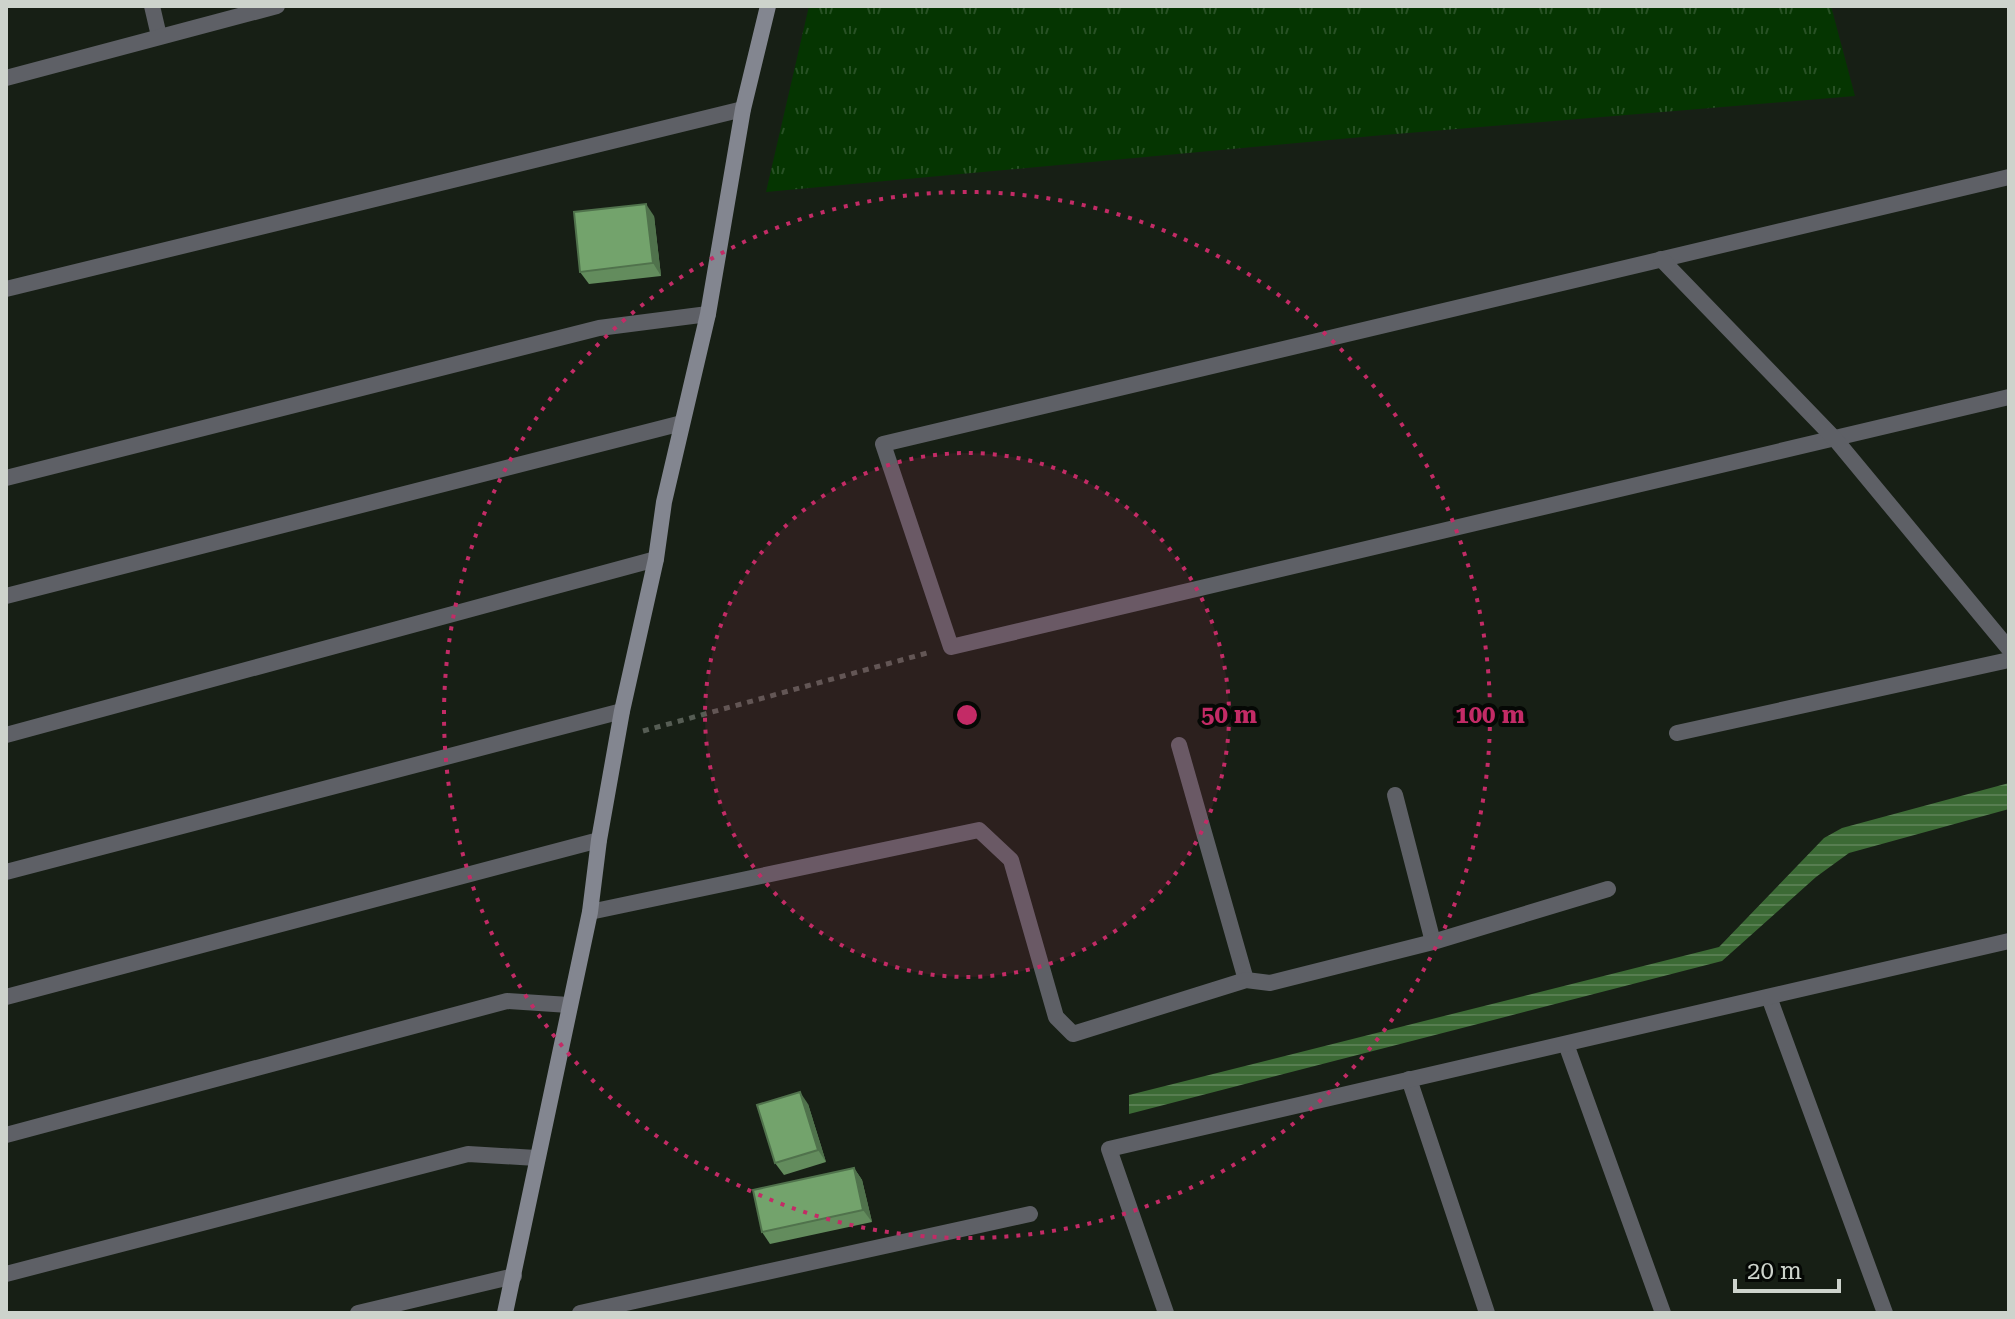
<svg xmlns="http://www.w3.org/2000/svg" width="2015" height="1319" viewBox="0 0 2015 1319" font-family="'Roboto Serif',serif">
	<defs>
		<pattern id="grass-tufts" width="24" height="20" patternUnits="userSpaceOnUse" patternTransform="scale(2)"><rect width="24" height="20" fill="#053501"/><path d="M3 7l-1-3M5 7V3M7 7l1-3M15 17l-1-3M17 17v-4M19 17l1-3" fill="none" stroke="#285125"/></pattern>
		<pattern id="water-rules" width="6" height="5" patternUnits="userSpaceOnUse" patternTransform="scale(2)"><rect width="6" height="5" fill="#3c6a35"/><path d="M0 2.5h6" fill="none" stroke="#577e51"/></pattern>
	</defs>
	<rect width="100%" height="100%" fill="#171f15"/>
	<polygon fill="url(#grass-tufts)" points="809,6 1831,6 1855,96 1384,135 766,192"/>
	<polygon fill="url(#water-rules)" points="2009,783 2009,809 1849,853 1816,877 1722,961 1129,1114 1129,1095 1719,947 1824,838 1842,828"/>
	<g fill="none" stroke-linecap="round" stroke-linejoin="round">
		<polyline stroke="#565d54" stroke-width="5" stroke-dasharray="6 6" stroke-linecap="butt" points="643,731 927,653"/>
		<g stroke="#5e6066" stroke-width="16">
			<polyline points="152,6 159,36"/>
			<polyline points="6,78 277,6"/>
			<polyline points="2009,177 883,444 951,647 2009,397"/>
			<polyline points="6,289 743,109"/>
			<polyline points="6,478 599,328 708,314"/>
			<polyline points="6,596 682,423"/>
			<polyline points="1677,733 2009,660"/>
			<polyline points="6,735 656,559"/>
			<polyline points="1179,745 1246,980"/>
			<polyline points="1395,795 1433,942"/>
			<polyline points="6,872 622,711"/>
			<polyline points="590,912 979,830 1011,860 1056,1017 1073,1034 1246,980 1270,983 1433,942 1608,889"/>
			<polyline points="6,997 599,840"/>
			<polyline points="1769,997 1885,1313"/>
			<polyline points="1566,1044 1663,1313"/>
			<polyline points="1409,1079 1487,1313"/>
			<polyline points="6,1135 507,1001 569,1005"/>
			<polyline points="6,1274 468,1154 536,1158"/>
			<polyline points="358,1313 514,1276"/>
			<polyline points="580,1313 1030,1214"/>
			<polyline points="1166,1313 1109,1149 2009,941"/>
		</g>
		<polyline stroke="#5e6066" stroke-width="16" points="1661,259 1835,439 2009,649"/>
		<polyline stroke="#838690" stroke-width="16" points="505,1313 590,912 599,840 622,711 656,559 664,502 708,314 743,109 768,6"/>
	</g>
	<g fill="#638c5d">
		<polygon points="654,216 661,276 589,284 580,272"/>
		<polygon points="808,1104 826,1162 784,1175 775,1163"/>
		<polygon points="854,1168 862,1180 872,1222 770,1244 762,1232"/>
	</g>
	<g fill="#50724c">
		<polygon points="646,204 654,216 661,276 653,263"/>
		<polygon points="800,1092 808,1104 826,1162 818,1150"/>
		<polygon points="854,1168 862,1180 872,1222 863,1210"/>
	</g>
	<g fill="#73a36c" stroke="#50724c" stroke-width="2">
		<polygon points="646,204 653,263 580,272 574,212"/>
		<polygon points="800,1092 818,1150 775,1163 757,1105"/>
		<polygon points="854,1168 863,1210 762,1232 753,1190"/>
	</g>
	<circle cx="967" cy="715" r="262" fill="#c32b66" fill-opacity=".12"/>
	<g fill="none" stroke="#c32b66" stroke-width="4" stroke-dasharray="4 8">
		<circle cx="967" cy="715" r="262"/>
		<circle cx="967" cy="715" r="523"/>
	</g>
	<circle cx="967" cy="715" r="12" fill="#c32b66" stroke="#050805" stroke-width="4"/>
	<g font-size="24" text-anchor="middle" font-weight="bold" fill="#c32b66" stroke="#050805" stroke-width="8" stroke-linejoin="round" paint-order="stroke">
		<text x="1229" y="723">50 m</text>
		<text x="1490" y="723">100 m</text>
	</g>
	<rect width="2015" height="1319" fill="none" stroke="#cdd3cc" stroke-width="16"/>
	<path d="M1735 1279v12h104v-12" fill="none" stroke="#cdd3cc" stroke-width="4"/>
	<text x="1747" y="1279" font-size="24" fill="#cdd3cc" stroke="#050805" stroke-width="6" paint-order="stroke">20 m</text>
</svg>
